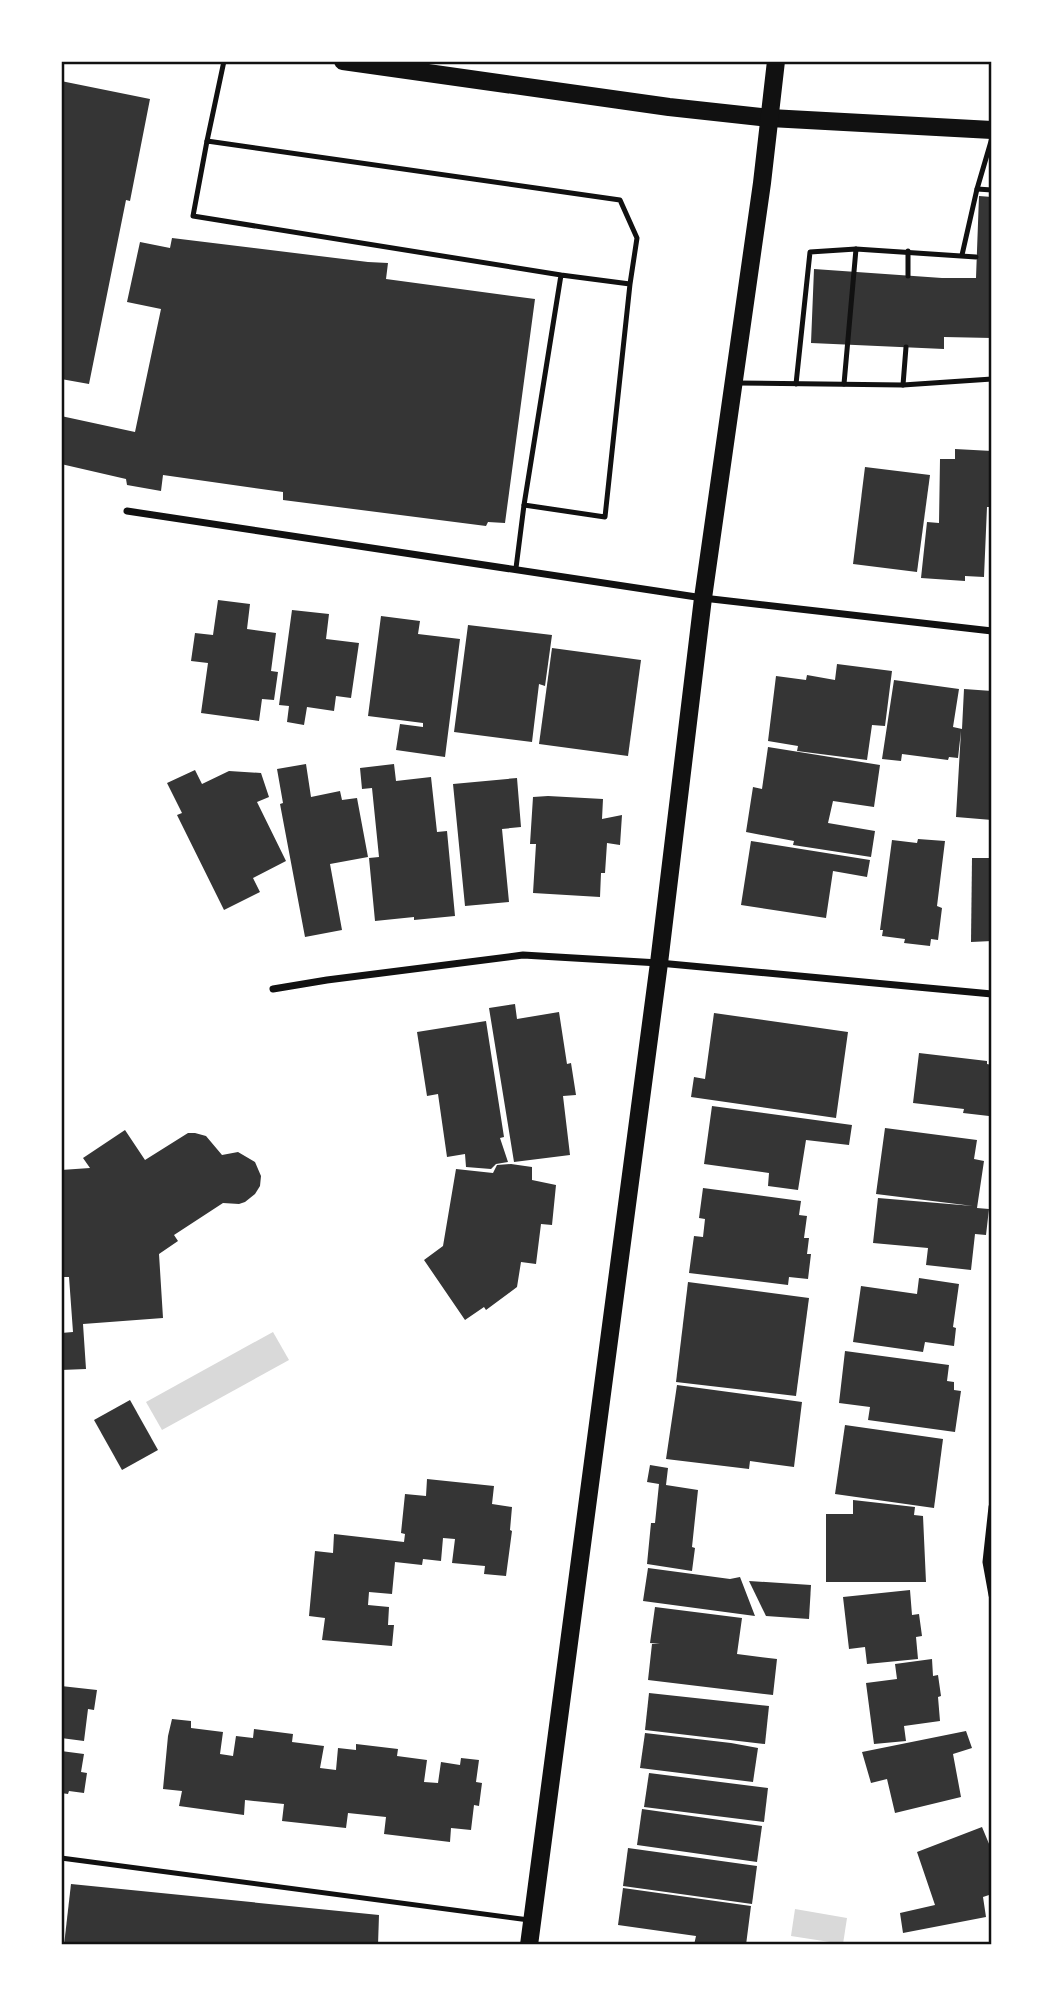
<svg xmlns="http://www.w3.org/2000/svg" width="1053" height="2006" viewBox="0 0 1053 2006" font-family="Raleway,sans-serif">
	<rect width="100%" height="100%" fill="#fff"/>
	<g fill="#d9d9d9">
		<polygon points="273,1332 289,1360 162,1430 146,1402"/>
		<polygon points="795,1909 847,1918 843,1944 791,1936"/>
	</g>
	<g fill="#353535">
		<polygon points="61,81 150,99 130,201 126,200 89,384 61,379"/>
		<polygon points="979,196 992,197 992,338 944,337 944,349 811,343 814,269 942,278 976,278"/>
		<polygon points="172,238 368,262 388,263 386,279 535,299 505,523 488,522 486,526 283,500 283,492 163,475 161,491 127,485 126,479 61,464 61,416 135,432 161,309 127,302 140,242 170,248"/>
		<polygon points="955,449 992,451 992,507 987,507 984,577 965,576 965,581 921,578 927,522 939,523 940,459 955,459"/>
		<polygon points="865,467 930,475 917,572 853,564"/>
		<polygon points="218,600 250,604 247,629 276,633 271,671 278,672 274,700 262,699 259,721 201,713 208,663 191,661 195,633 213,635"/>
		<polygon points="292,610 329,614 326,639 359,643 351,698 336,696 334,711 307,707 304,725 287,722 289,706 279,705"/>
		<polygon points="381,616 420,621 418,634 460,639 445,757 396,750 400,724 423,727 423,723 368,716"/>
		<polygon points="468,625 552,635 545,686 539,684 532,742 454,732"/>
		<polygon points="552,648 641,660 628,756 539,744"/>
		<polygon points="837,664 892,671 885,726 872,725 867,760 797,751 798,746 768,741 776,676 806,680 807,675 835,680"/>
		<polygon points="894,680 959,689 953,727 962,729 964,689 992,691 992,820 956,817 961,731 958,758 949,757 948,760 902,754 901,761 882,759"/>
		<polygon points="768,747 880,765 874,807 833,801 828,823 875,831 871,857 793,845 794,841 746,832 753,787 762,789"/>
		<polygon points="306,764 311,797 340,791 342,800 357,798 368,857 330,864 342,930 305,937 280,804 283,803 277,769"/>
		<polygon points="394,764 396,781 431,777 437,832 447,831 455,916 414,920 414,917 375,921 369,858 379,857 372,788 362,789 360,768"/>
		<polygon points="195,770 202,784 229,771 261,773 269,797 257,802 286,861 253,878 260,892 224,910 177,815 182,813 167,783"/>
		<polygon points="517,778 521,827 502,829 509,902 465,906 453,784"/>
		<polygon points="548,796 603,799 602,819 622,815 620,845 607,843 605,873 601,873 600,897 533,893 536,844 530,844 533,797"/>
		<polygon points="918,839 945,841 937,906 942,908 938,940 931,939 930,946 904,943 905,939 882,936 883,930 880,930 892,840 917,843"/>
		<polygon points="751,841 870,860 867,877 833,871 826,918 741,905"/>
		<polygon points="972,858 992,858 992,941 971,942"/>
		<polygon points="515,1004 517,1019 559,1012 567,1064 571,1063 576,1095 563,1096 570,1155 514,1162 489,1008"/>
		<polygon points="714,1013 848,1032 836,1118 691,1097 694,1077 705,1079"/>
		<polygon points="486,1021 504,1137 500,1138 508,1162 496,1164 491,1169 466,1167 465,1154 447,1157 438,1094 427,1096 417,1032"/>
		<polygon points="919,1053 987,1061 987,1064 992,1065 992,1093 989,1116 963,1113 964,1109 913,1103"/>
		<polygon points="712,1106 852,1125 849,1145 806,1140 798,1190 768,1186 769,1173 704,1164"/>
		<polygon points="885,1128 977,1140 974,1159 984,1161 977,1208 989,1209 986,1235 975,1234 971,1270 926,1265 928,1248 873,1243 878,1198 973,1206 876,1194"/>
		<polygon points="125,1130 145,1160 188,1133 195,1133 206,1136 222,1155 238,1152 255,1162 261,1176 260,1186 255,1194 245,1202 239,1204 223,1203 174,1235 178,1241 159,1254 163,1318 83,1324 86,1369 61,1370 61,1333 73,1332 69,1277 61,1277 61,1170 90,1168 83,1158"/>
		<polygon points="511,1164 532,1167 532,1180 556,1185 552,1225 541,1224 536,1264 521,1262 517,1287 486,1310 484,1307 465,1320 424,1260 443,1246 456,1169 493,1173 497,1165"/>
		<polygon points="703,1188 801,1201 799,1215 807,1216 804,1238 809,1238 807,1254 811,1254 808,1279 789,1277 788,1285 689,1273 694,1236 703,1237 705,1219 699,1218"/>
		<polygon points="919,1278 959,1284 953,1327 956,1328 954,1346 925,1342 923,1352 853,1342 861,1286 917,1294"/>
		<polygon points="688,1282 809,1298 796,1396 676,1382"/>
		<polygon points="845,1351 949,1365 947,1381 954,1382 954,1390 961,1391 955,1432 868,1420 870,1407 839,1403"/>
		<polygon points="677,1385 802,1402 794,1467 750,1461 749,1469 666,1459"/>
		<polygon points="130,1400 158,1450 122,1470 94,1420"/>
		<polygon points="845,1425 943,1439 934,1508 835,1494"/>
		<polygon points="650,1465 668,1468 666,1485 698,1490 692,1547 695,1548 692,1571 647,1564 651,1523 655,1523 659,1484 647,1482"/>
		<polygon points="427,1479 494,1486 492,1504 512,1507 510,1530 512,1531 506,1576 484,1574 485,1566 452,1563 455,1539 443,1538 441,1561 423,1559 422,1565 395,1562 392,1594 369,1592 368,1605 389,1607 388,1625 394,1625 392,1646 322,1640 325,1618 309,1616 315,1551 333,1553 334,1534 404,1542 405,1534 401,1533 405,1494 426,1496"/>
		<polygon points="853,1500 915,1507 914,1515 923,1516 926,1582 826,1582 826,1514 853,1514"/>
		<polygon points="648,1568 730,1579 740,1577 755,1616 643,1601"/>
		<polygon points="749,1581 811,1585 809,1619 766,1616"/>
		<polygon points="910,1590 912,1615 919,1614 922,1636 916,1637 918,1659 867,1664 865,1647 849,1649 843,1597"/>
		<polygon points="655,1607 742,1618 737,1654 777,1659 773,1695 648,1680 652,1644 660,1644 650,1643"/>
		<polygon points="932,1659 933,1676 938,1675 941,1696 938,1697 940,1721 904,1726 906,1741 874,1744 866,1683 897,1679 895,1664"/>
		<polygon points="61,1686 97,1690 94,1710 88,1709 84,1741 61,1738"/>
		<polygon points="649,1693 769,1706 765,1744 645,1730"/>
		<polygon points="172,1719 191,1721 191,1728 223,1732 220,1754 233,1756 236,1736 253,1738 254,1729 293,1734 292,1742 324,1746 320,1768 336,1770 338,1748 356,1750 356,1744 398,1749 397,1756 427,1760 424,1782 438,1783 441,1762 460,1765 461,1758 479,1760 476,1782 482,1783 479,1806 474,1805 471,1830 451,1828 450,1842 384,1834 386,1817 348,1813 346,1828 282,1821 284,1804 245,1800 244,1815 179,1806 182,1791 163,1789 168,1736"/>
		<polygon points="966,1731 972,1748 953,1754 961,1797 895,1813 887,1779 871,1783 862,1752"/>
		<polygon points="645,1733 731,1743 758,1748 753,1782 640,1768"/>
		<polygon points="61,1751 84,1754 81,1772 87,1773 84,1793 69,1791 68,1794 61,1793"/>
		<polygon points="649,1773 768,1788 764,1822 644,1807"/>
		<polygon points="642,1809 762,1826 757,1862 637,1845"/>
		<polygon points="982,1827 992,1851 992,1894 983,1897 986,1917 903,1933 900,1913 935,1905 917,1852"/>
		<polygon points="628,1848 757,1866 752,1904 623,1886"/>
		<polygon points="71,1884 379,1915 378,1945 64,1945"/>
		<polygon points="623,1888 751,1906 746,1945 694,1945 696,1936 618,1925"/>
	</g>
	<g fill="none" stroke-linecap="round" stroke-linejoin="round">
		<g stroke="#111" stroke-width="5">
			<polyline points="207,141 224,61"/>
			<polyline points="977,189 992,190"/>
			<polyline points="962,255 977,189 992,138"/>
			<polyline points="561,275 524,505 605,517 630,284 637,238 620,200 207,141 193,216 561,275 630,284"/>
			<polyline points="908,276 908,251"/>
			<polyline points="737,383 903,385 992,379"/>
			<polyline points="796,384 810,252 856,249 976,257"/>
			<polyline points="844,384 856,249"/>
			<polyline points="903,385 906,347"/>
			<polyline points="516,568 524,505"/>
			<polyline points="61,1858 529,1920"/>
		</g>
		<g stroke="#111" stroke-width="7">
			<polyline points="127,511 703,598 992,631"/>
			<polyline points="273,989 327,980 523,955 659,963 992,994"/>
			<polyline points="992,1507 986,1562 992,1595"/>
		</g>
		<g stroke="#111" stroke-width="18">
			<polyline points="343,61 669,107 770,118 992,130"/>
			<polyline points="529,1945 659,963 703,598 762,183 776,61"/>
		</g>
	</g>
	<rect width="1053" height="2006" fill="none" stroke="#ffffff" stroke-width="126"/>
	<rect x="63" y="63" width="927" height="1880" fill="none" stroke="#111" stroke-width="2.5"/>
</svg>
